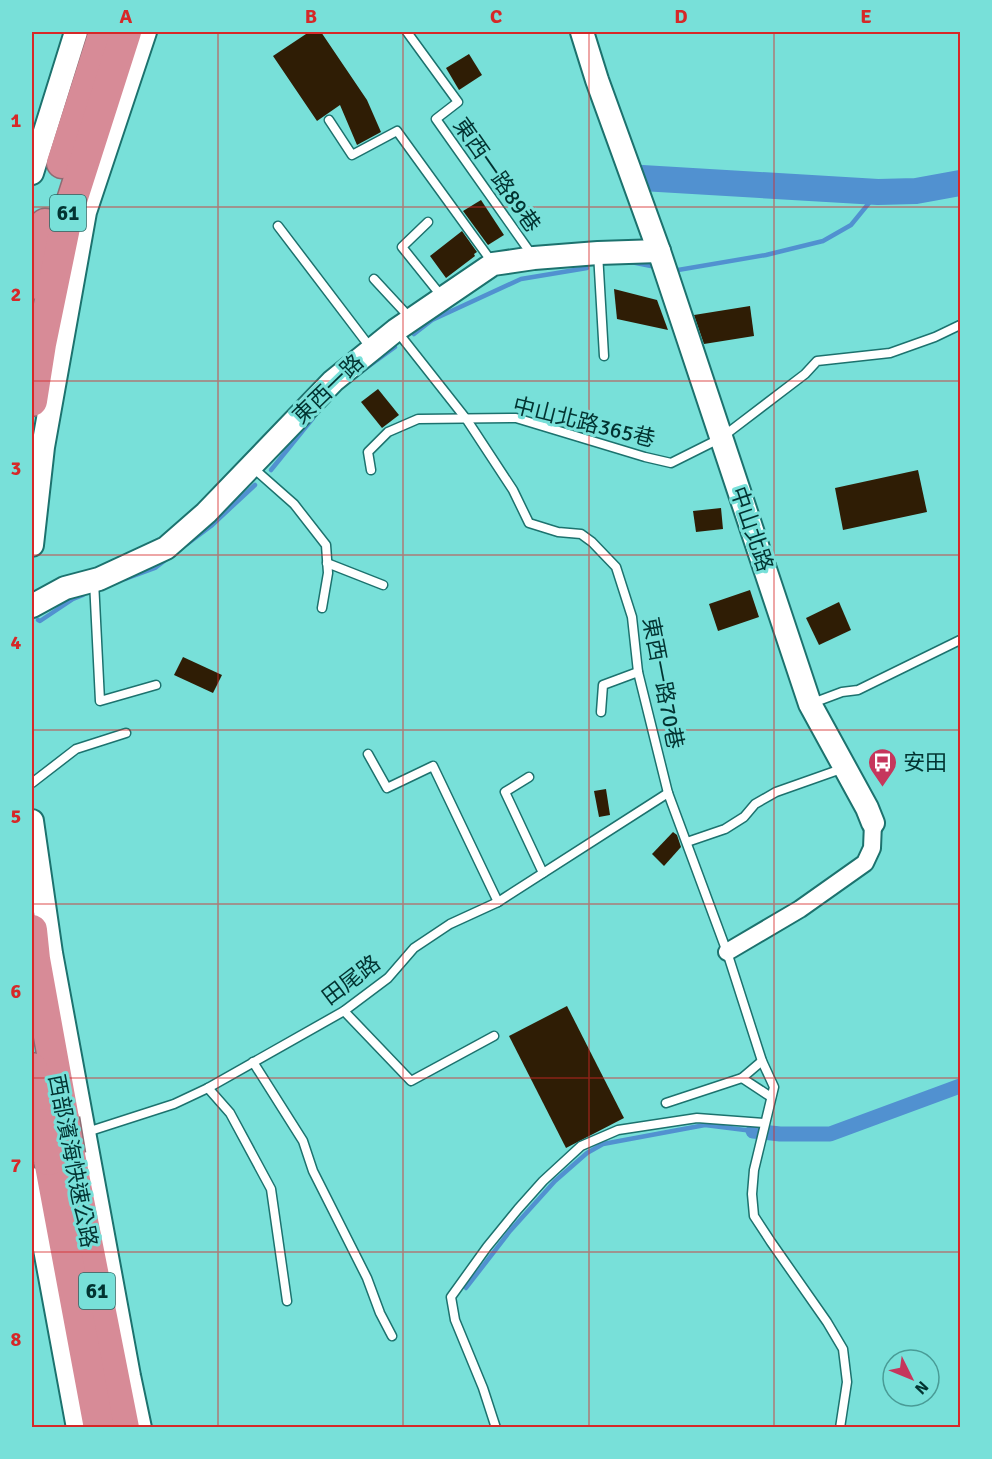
<svg xmlns="http://www.w3.org/2000/svg" width="992" height="1459" viewBox="0 0 992 1459" font-family="Signika,'Noto Sans TC',sans-serif">
	<rect width="100%" height="100%" fill="#78e0d9"/>
	<g fill="none" stroke-linecap="round" stroke-linejoin="round">
		<g stroke="#5191d0" stroke-width="4.5">
			<polyline points="631,262 651,266"/>
			<polyline points="678,270 766,255 823,241 851,225 878,192"/>
			<polyline points="414,334 432,320 521,279 587,268"/>
			<polyline points="362,371 395,347"/>
			<polyline points="271,470 313,418"/>
			<polyline points="187,544 211,526 255,485"/>
			<polyline points="125,579 155,568 168,558"/>
			<polyline points="38,620 40,621 73,599 83,595"/>
			<polyline points="466,1288 510,1231 555,1181 587,1153 603,1144 705,1125 753,1131"/>
		</g>
		<polyline stroke="#5191d0" stroke-width="15" points="753,1131 780,1134 830,1134 960,1086"/>
		<polyline stroke="#5191d0" stroke-width="26" points="642,178 878,192 916,191 960,183"/>
	</g>
	<g fill="#2f1d05">
		<polygon points="309,32 321,32 367,100 381,132 357,145 340,105 317,121 273,56"/>
		<polygon points="469,54 482,75 459,90 446,68"/>
		<polygon points="481,200 504,235 488,245 463,211"/>
		<polygon points="462,231 477,252 474,254 475,256 446,278 430,256"/>
		<polygon points="614,289 657,300 668,330 617,319"/>
		<polygon points="750,306 754,336 704,344 694,315"/>
		<polygon points="378,389 399,415 382,428 361,402"/>
		<polygon points="918,470 927,512 843,530 835,488"/>
		<polygon points="721,508 723,529 696,532 693,511"/>
		<polygon points="750,590 759,617 718,631 709,604"/>
		<polygon points="839,602 851,630 819,645 806,618"/>
		<polygon points="183,657 222,675 213,693 174,675"/>
		<polygon points="606,789 610,815 599,817 594,791"/>
		<polygon points="673,832 677,835 681,847 664,866 652,854"/>
		<polygon points="567,1006 624,1118 566,1148 509,1036"/>
	</g>
	<g fill="none" stroke-linecap="round" stroke-linejoin="round">
		<defs>
			<g id="lane">
				<polyline points="407,32 458,102 436,119 532,255"/>
				<polyline points="329,120 352,155 397,131 492,262"/>
				<polyline points="428,222 402,247 443,298"/>
				<polyline points="278,226 370,347"/>
				<polyline points="598,253 604,356"/>
				<polyline points="374,279 411,319"/>
				<polyline points="396,330 467,420 513,490 529,523 558,532 581,534 592,542 616,567 632,617 638,672 668,793 727,952 762,1061 774,1087 754,1170 752,1194 754,1216 771,1242 827,1322 843,1349 847,1382 840,1428"/>
				<polyline points="252,467 294,504 326,545 328,573 322,608"/>
				<polyline points="371,470 368,452 388,432 418,419 516,418 645,457 671,463 721,438 805,374 817,361 890,353 935,337 960,325"/>
				<polyline points="327,563 383,585"/>
				<polyline points="94,581 100,701 156,685"/>
				<polyline points="810,704 842,692 858,690 960,640"/>
				<polyline points="601,712 603,685 638,672"/>
				<polyline points="368,754 387,788 433,766 498,902"/>
				<polyline points="529,777 505,792 543,873"/>
				<polyline points="32,783 76,749 126,733"/>
				<polyline points="687,842 725,829 744,817 755,804 776,792 844,768"/>
				<polyline points="344,1011 411,1081 494,1036"/>
				<polyline points="253,1062 303,1141 313,1171 367,1278 380,1313 392,1336"/>
				<polyline points="742,1078 762,1061"/>
				<polyline points="208,1088 230,1113 271,1189 287,1301"/>
				<polyline points="666,1103 742,1078 771,1097"/>
				<polyline points="84,1133 174,1104 208,1088 344,1011 388,978 414,948 450,924 498,902 668,793"/>
				<polyline points="496,1428 483,1388 455,1320 451,1297 487,1247 518,1209 543,1181 581,1146 618,1130 697,1118 764,1123"/>
			</g>
			<polyline id="street" points="727,952 800,909 865,863 872,848 873,823"/>
			<g id="secondary">
				<polyline points="582,32 597,80 659,251 810,704 867,808 873,823"/>
				<polyline points="32,173 76,32"/>
				<polyline points="32,545 43,447 85,212 145,32"/>
				<polyline points="32,606 65,588 99,579 166,548 206,513 333,381 396,330 493,264 534,258 598,253 659,251"/>
				<polyline points="32,821 51,953 129,1376 140,1428"/>
				<polyline points="32,1179 78,1428"/>
			</g>
			<g id="highway">
				<polyline points="62,163 104,32"/>
				<polyline points="32,284 45,224"/>
				<polyline points="32,401 41,344 68,213 126,32"/>
				<polyline points="32,930 35,959 64,1119"/>
				<polyline points="32,1068 42,1124"/>
				<polyline points="70,1155 124,1428"/>
				<polyline points="49,1160 99,1428"/>
			</g>
		</defs>
		<use href="#lane" stroke="#1c726e" stroke-width="11"/>
		<use href="#street" stroke="#1c726e" stroke-width="20"/>
		<use href="#secondary" stroke="#1c726e" stroke-width="26"/>
		<use href="#highway" stroke="#8c6c73" stroke-width="33"/>
		<use href="#lane" stroke="#fff" stroke-width="8"/>
		<use href="#street" stroke="#fff" stroke-width="16"/>
		<use href="#secondary" stroke="#fff" stroke-width="22"/>
		<use href="#highway" stroke="#d78b97" stroke-width="30"/>
		<defs>
			<g id="highway-bridge">
				<polyline points="64,1119 70,1155"/>
				<polyline points="42,1124 49,1160"/>
			</g>
		</defs>
		<use href="#highway-bridge" stroke="#8c6c73" stroke-width="33" stroke-linecap="butt"/>
		<use href="#highway-bridge" stroke="#d78b97" stroke-width="30"/>
	</g>
	<path fill="none" stroke="#d62828" stroke-width="1.5" stroke-opacity="0.55" d="M 218,32 L 218,1428M 403,32 L 403,1428M 589,32 L 589,1428M 774,32 L 774,1428M 32,207 L 960,207M 32,381 L 960,381M 32,555 L 960,555M 32,730 L 960,730M 32,904 L 960,904M 32,1078 L 960,1078M 32,1252 L 960,1252"/>
	<defs>
		<symbol id="bus-pin" viewBox="-11 -11 22 30"><path d="M0 17L-7.5 6A9.5 9.5 0 1 1 7.5 6Z" fill="#c6365c" stroke="#78e0d9"/><path d="M-5-6H5V4H4V6H2V4H-2V6H-4V4H-5ZM-3.5-4V0h7V-4ZM-3.5 1.2v1.5H-2V1.2ZM2 1.2v1.5H3.5V1.2Z" fill="#fff"/></symbol>
	</defs>
	<g fill-rule="evenodd">
		<use href="#bus-pin" x="866" y="746" width="33" height="45"/>
	</g>
	<g text-anchor="middle" dominant-baseline="central" stroke-width="6" stroke-linejoin="round" paint-order="stroke">
		<g fill="#78e0d9" stroke="#256763" stroke-width="1.5">
			<rect x="50" y="195" width="36" height="36" rx="4.5"/>
			<rect x="79" y="1273" width="36" height="36" rx="4.5"/>
		</g>
		<g font-size="21" font-weight="bold" fill="#023331">
			<text x="68" y="213">61</text>
			<text x="97" y="1291">61</text>
		</g>
		<g font-size="22" fill="#023331" stroke="#78e0d9">
			<text transform="translate(497 175) rotate(55)">東西一路89巷</text>
			<text transform="translate(328 389) rotate(-44)">東西一路</text>
			<text transform="translate(584 422) rotate(14)">中山北路365巷</text>
			<text transform="translate(752 529) rotate(71)">中山北路</text>
			<text transform="translate(663 683) rotate(79)">東西一路70巷</text>
			<text transform="translate(351 980) rotate(-37)">田尾路</text>
			<text transform="translate(73 1161) rotate(79)">西部濱海快速公路</text>
		</g>
		<g font-size="22" fill="#023331" stroke="#78e0d9" text-anchor="start">
			<text x="903" y="762">安田</text>
		</g>
	</g>
	<rect width="992" height="1459" fill="none" stroke="#78e0d9" stroke-width="66"/>
	<g transform="translate(911 1378) rotate(133)"><circle r="28" fill="#78e0d9" stroke="#499b96" stroke-width="1.5"/>
	<path d="M0-4.5L10 22L0 15L-10 22Z" fill="#c6365c"/>
	<text y="-9" font-size="16" font-weight="bold" text-anchor="middle" fill="#023331">N</text>
	</g>
	<rect x="33" y="33" width="926" height="1393" fill="none" stroke="#d62828" stroke-width="2"/>
	<g font-size="20" text-anchor="middle" font-weight="bold" fill="#d62828">
		<text x="126" y="23">A</text>
		<text x="311" y="23">B</text>
		<text x="496" y="23">C</text>
		<text x="681" y="23">D</text>
		<text x="866" y="23">E</text>
		<text x="16" y="127">1</text>
		<text x="16" y="301">2</text>
		<text x="16" y="475">3</text>
		<text x="16" y="649">4</text>
		<text x="16" y="823">5</text>
		<text x="16" y="998">6</text>
		<text x="16" y="1172">7</text>
		<text x="16" y="1346">8</text>
	</g>
</svg>
